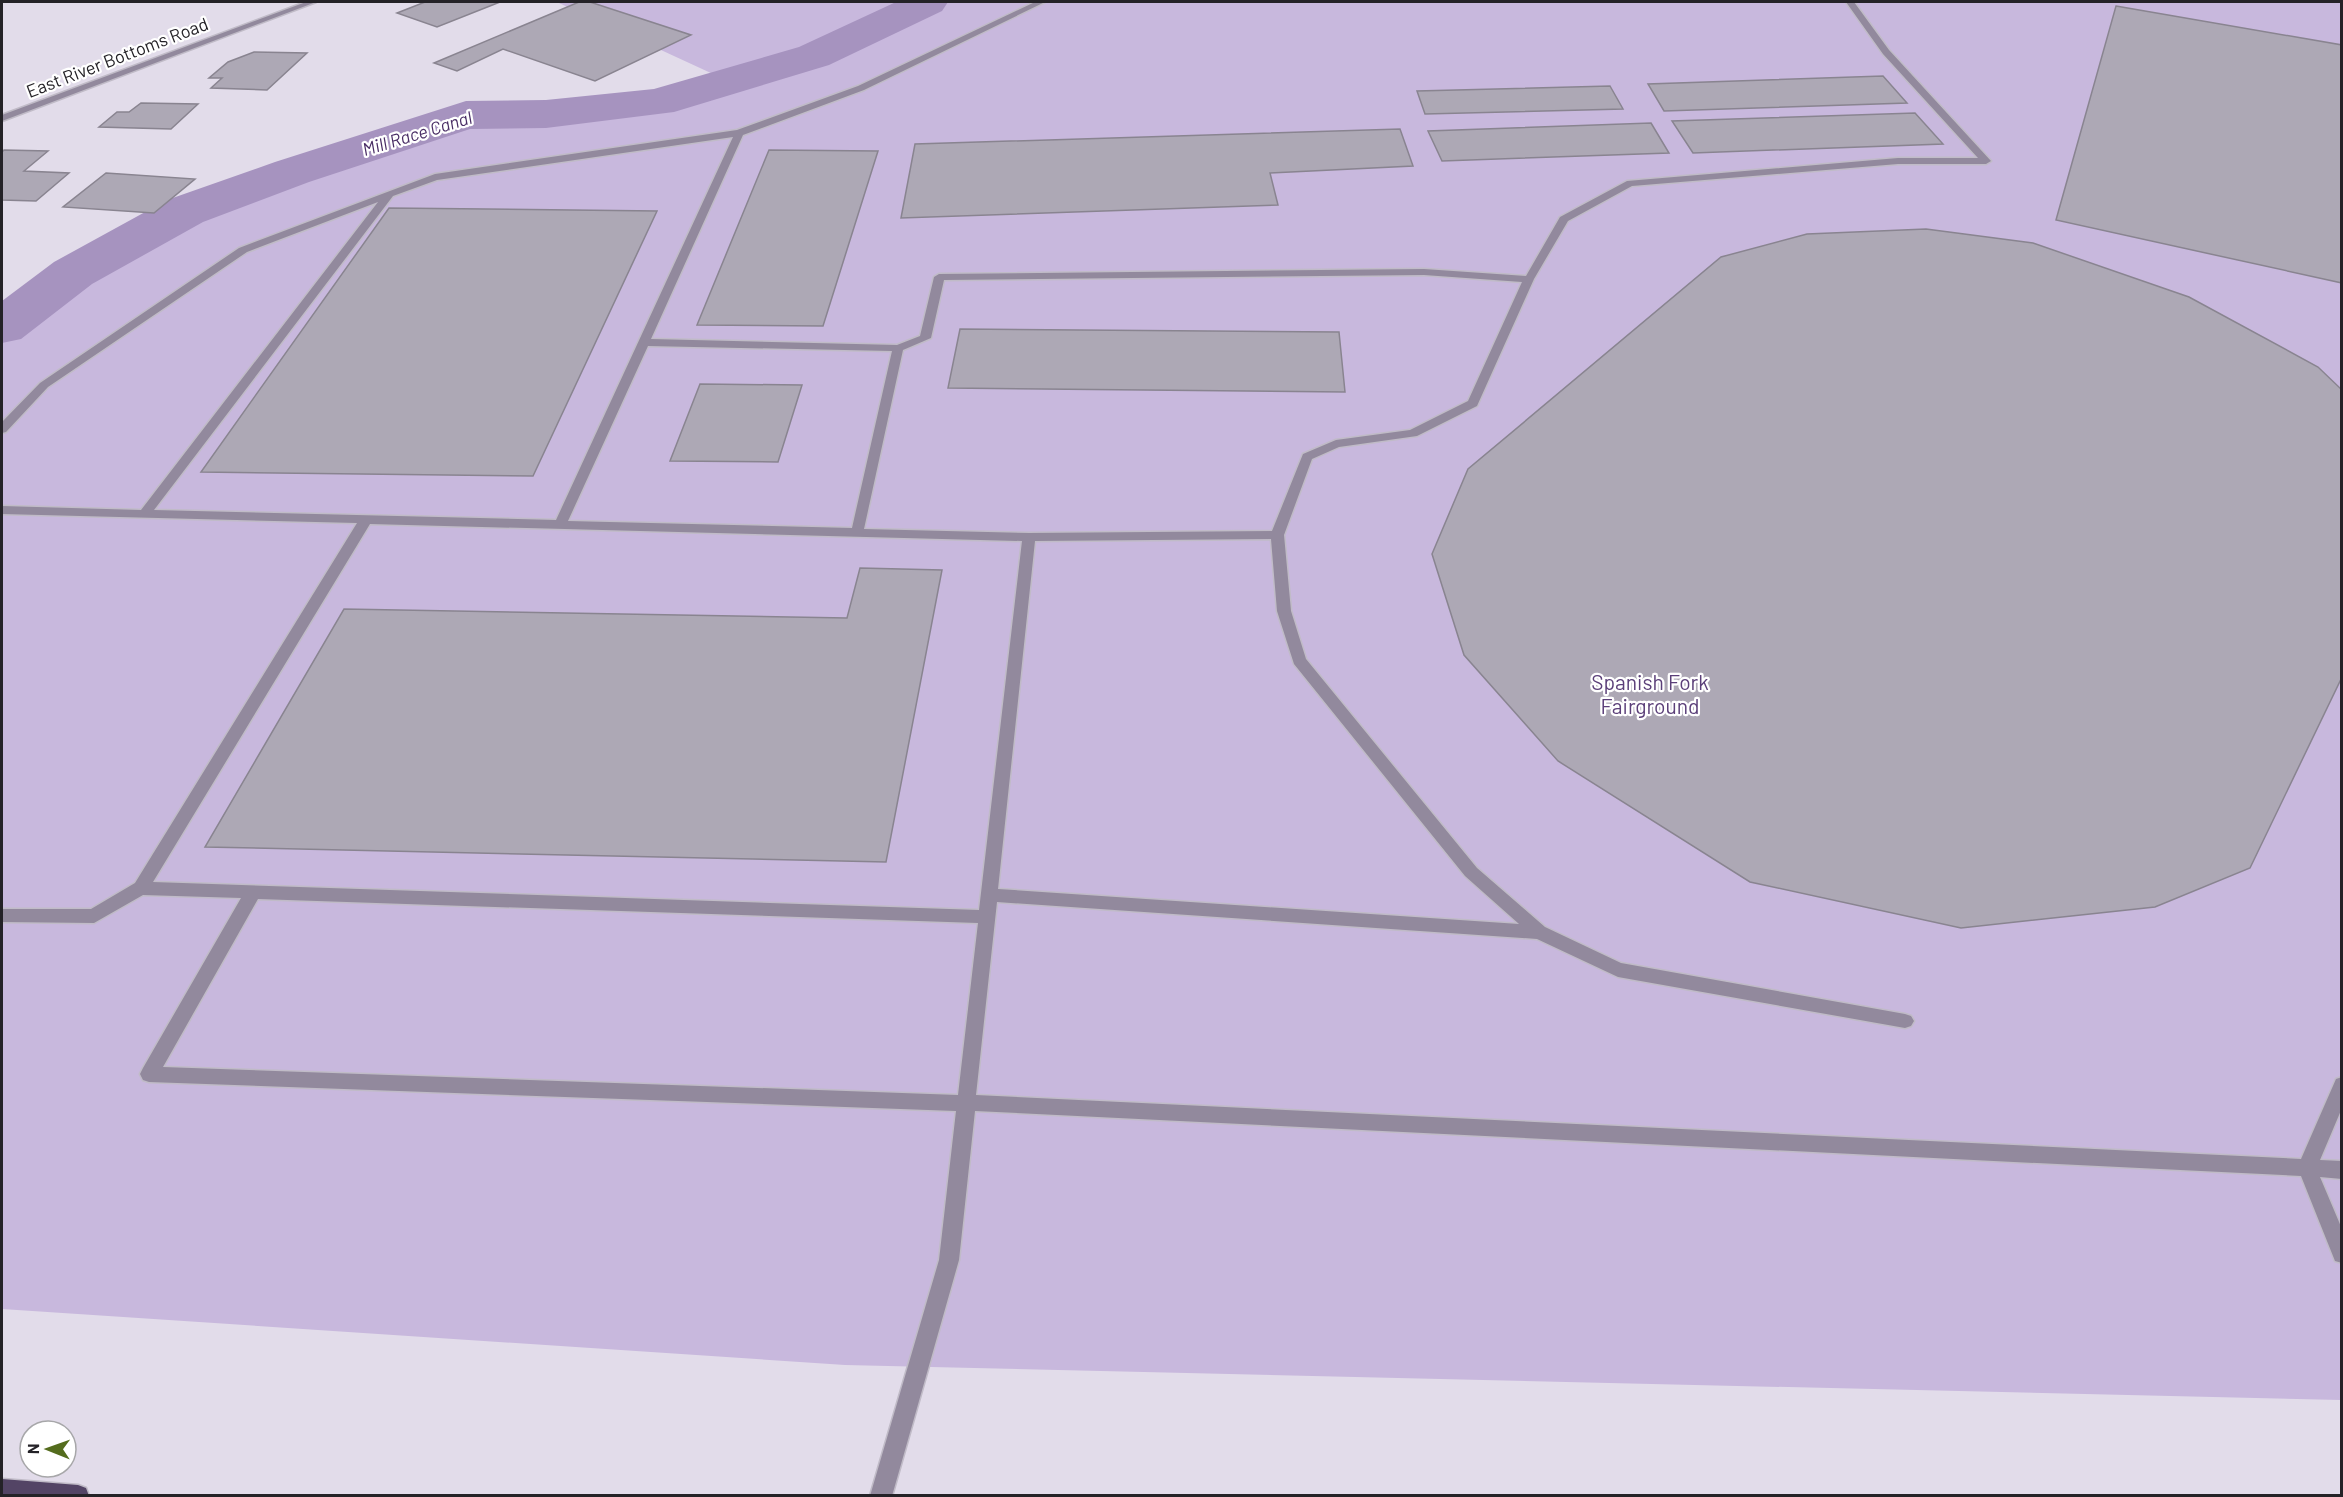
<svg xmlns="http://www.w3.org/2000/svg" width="2343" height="1497" viewBox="0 0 2343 1497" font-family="Barlow,sans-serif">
	<rect width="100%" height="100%" fill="#e2dcea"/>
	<polygon fill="#c8b8dd" points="561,2 2341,2 2341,1400 845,1365 2,1309 2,327 73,273 185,211 292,172 466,115 546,114 658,102 726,80 559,3"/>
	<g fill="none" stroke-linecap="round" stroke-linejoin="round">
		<polygon fill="#a693bf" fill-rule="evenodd" points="896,2 948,2 942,11 829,65 674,112 546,128 470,129 309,182 203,222 92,284 21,339 2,343 2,301 54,262 167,200 275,162 466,101 546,100 654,89 799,47"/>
	</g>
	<g fill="#ada8b5" stroke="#898490" stroke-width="1.5">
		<polygon points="425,2 500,2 437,27 397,13"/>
		<polygon points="579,2 590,2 691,35 595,81 503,49 457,71 434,63"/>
		<polygon points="2116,6 2342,45 2342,283 2056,220"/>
		<polygon points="254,52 307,53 267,90 211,88 222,78 209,78 228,62"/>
		<polygon points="1883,76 1907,103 1664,111 1648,84"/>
		<polygon points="1610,86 1623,109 1425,114 1417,91"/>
		<polygon points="141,103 198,104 171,129 99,127 117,112 129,112"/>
		<polygon points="1915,113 1943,144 1693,153 1672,121"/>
		<polygon points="1651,123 1669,153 1442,161 1428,131"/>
		<polygon points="1400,129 1413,166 1270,173 1278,205 901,218 915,144"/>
		<polygon points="4,150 48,151 24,171 69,173 36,201 2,200 2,152"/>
		<polygon points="769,150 878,151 823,326 697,325"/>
		<polygon points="106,173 195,179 154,213 63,207"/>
		<polygon points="389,208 657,211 533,476 201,472"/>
		<polygon points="1926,229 2033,243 2189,297 2318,367 2342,390 2342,677 2250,868 2155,907 1961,928 1750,882 1558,761 1464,655 1432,554 1468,469 1721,257 1807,234"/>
		<polygon points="960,329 1339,332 1345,392 948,388"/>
		<polygon points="700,384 802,385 778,462 670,461"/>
		<polygon points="860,568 942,570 886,862 205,847 344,609 847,618"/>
	</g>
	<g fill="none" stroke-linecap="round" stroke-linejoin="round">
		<defs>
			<path id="service" d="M 1035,2 L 1045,2 L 864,90 L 743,135 L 651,339 L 897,345 L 920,336 L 934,277 L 939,274 L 1424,269 L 1526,276 L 1560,217 L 1627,181 L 1898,158 L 1978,158 L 1883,54 L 1846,2 L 1854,2 L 1889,50 L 1991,161 L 1986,164 L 1898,164 L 1632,186 L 1568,221 L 1534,279 L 1477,406 L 1417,436 L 1339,447 L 1312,459 L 1284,535 L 1291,611 L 1306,659 L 1477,868 L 1545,927 L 1621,963 L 1905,1014 L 1911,1016 L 1914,1021 L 1911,1026 L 1905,1028 L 1618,977 L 1537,939 L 997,902 L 976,1095 L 2301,1159 L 2336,1079 L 2342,1077 L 2342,1108 L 2320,1160 L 2342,1161 L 2342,1179 L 2320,1177 L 2342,1229 L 2342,1263 L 2335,1261 L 2301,1176 L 975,1111 L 959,1260 L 892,1496 L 870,1496 L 939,1260 L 956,1111 L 149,1082 L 143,1080 L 140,1074 L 143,1068 L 241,898 L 143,895 L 94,923 L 2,922 L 2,909 L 91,909 L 135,883 L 357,523 L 2,514 L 2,506 L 141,510 L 378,202 L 247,252 L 48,387 L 6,432 L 2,433 L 2,422 L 40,383 L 239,248 L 435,174 L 737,130 L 858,86 ZM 733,137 L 556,520 L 154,510 L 393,196 L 437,180 ZM 1424,275 L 1522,282 L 1468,401 L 1410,430 L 1336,440 L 1303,454 L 1272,531 L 1029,533 L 864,529 L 903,350 L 931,338 L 944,280 ZM 648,346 L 892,351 L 852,528 L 568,521 ZM 370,524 L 1022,541 L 979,910 L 153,882 ZM 1271,539 L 1277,611 L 1294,664 L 1465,876 L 1519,924 L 998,889 L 1035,541 ZM 258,899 L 978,923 L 958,1095 L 163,1067 Z"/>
			<polygon id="minor" points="306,2 316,2 2,121 2,115"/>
			<polygon id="primary" points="2,1479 78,1485 86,1488 89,1496 2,1496"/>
		</defs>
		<use href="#service" stroke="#c0bbc7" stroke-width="3"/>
		<use href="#minor" stroke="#c0bbc7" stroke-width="3"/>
		<use href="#primary" stroke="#c0bbc7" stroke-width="3"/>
		<use href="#service" fill="#92899d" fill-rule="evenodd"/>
		<use href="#minor" fill="#92899d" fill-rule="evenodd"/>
		<use href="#primary" fill="#534465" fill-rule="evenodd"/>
	</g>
	<g text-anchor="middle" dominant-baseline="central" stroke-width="4.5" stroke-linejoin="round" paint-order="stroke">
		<g font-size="18" fill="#242227" stroke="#fff">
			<text transform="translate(117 57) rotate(-21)">East River Bottoms Road</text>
		</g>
		<g font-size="18" font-style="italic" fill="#482c64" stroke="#fff">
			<text transform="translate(417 133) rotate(-17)">Mill Race Canal</text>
		</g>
		<g font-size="21" fill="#5b3f79" stroke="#fff">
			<text x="1650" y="681">Spanish Fork<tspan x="1650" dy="24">Fairground</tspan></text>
		</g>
	</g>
	<rect width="2343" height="1497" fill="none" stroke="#242227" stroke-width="6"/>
	<g transform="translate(48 1449) rotate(271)"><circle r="28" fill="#ffffff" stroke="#a7a7a9" stroke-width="1.5"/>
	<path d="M0-4.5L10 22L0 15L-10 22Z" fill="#546c1d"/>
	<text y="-9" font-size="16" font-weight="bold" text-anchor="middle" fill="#242227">N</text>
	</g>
</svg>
